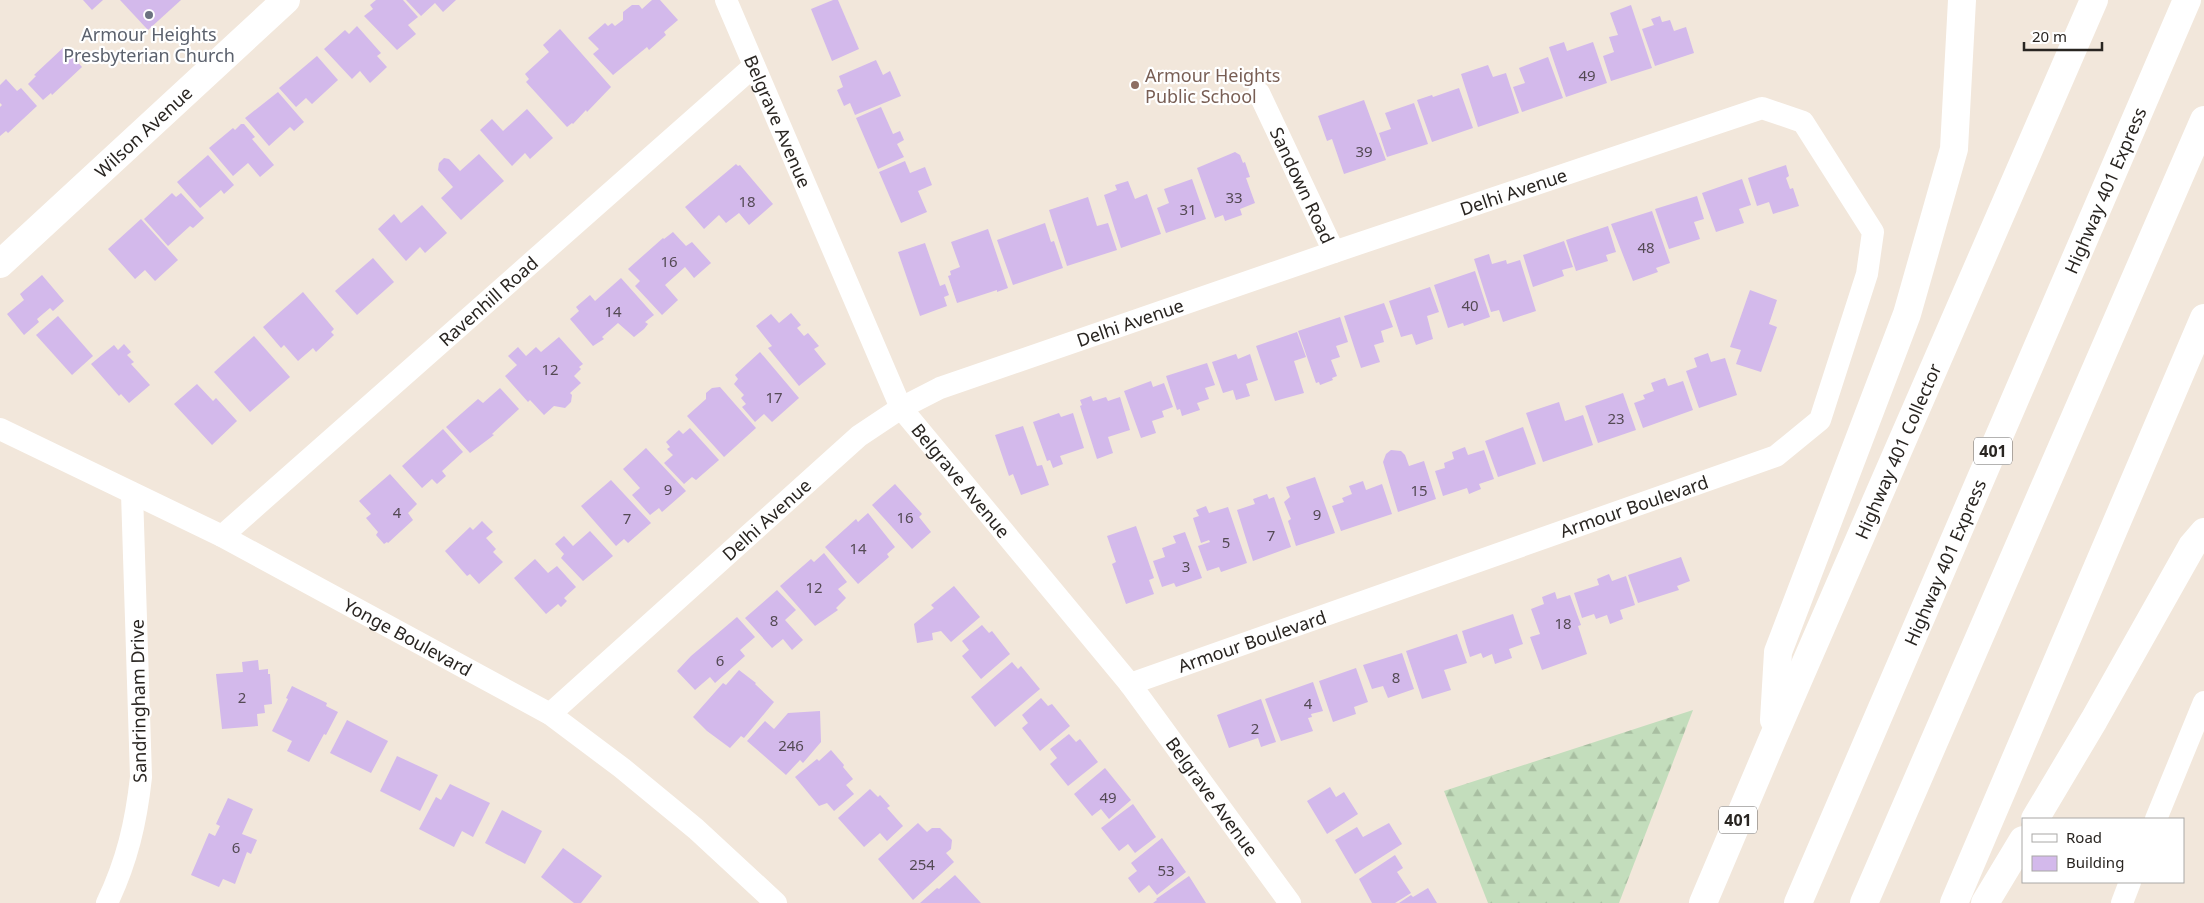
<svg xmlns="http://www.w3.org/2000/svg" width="2204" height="903" viewBox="0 0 2204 903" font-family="'Noto Sans',sans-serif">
	<defs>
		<pattern id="forest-firs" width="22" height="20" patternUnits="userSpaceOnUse" patternTransform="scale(1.25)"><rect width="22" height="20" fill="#c3ddbc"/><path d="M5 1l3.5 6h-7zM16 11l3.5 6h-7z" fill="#a8bea1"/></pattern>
	</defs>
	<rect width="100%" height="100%" fill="#f2e7db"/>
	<polygon fill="url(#forest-firs)" points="1693,710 1619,903 1488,903 1444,791"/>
	<g fill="#d3b9eb">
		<polygon points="83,0 103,0 92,10"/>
		<polygon points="120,0 181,0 148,30"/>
		<polygon points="376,0 403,0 418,17 408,25 416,34 397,50 364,16 373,9 370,5"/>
		<polygon points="406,0 456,0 443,12 435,3 421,16"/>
		<polygon points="652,0 660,0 678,20 664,32 666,35 649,50 647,47 613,75 593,54 599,49 588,38 605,23 608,26 612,23 615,26 623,20 623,12 632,5 639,5 642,9"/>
		<polygon points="833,0 838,0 859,49 832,61 811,9"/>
		<polygon points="1631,5 1652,68 1611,81 1603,56 1614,52 1609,37 1618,35 1610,13"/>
		<polygon points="1660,16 1662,22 1670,20 1674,31 1686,27 1694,53 1655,66 1642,29 1654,25 1651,19"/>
		<polygon points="357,26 381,53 377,56 387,67 370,83 360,71 352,79 324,49 345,30 349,34"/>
		<polygon points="560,29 611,87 587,112 586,110 573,124 572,123 567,127 526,82 529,79 525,74 549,52 543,45"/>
		<polygon points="1564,42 1567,51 1593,42 1607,83 1566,97 1549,47"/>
		<polygon points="64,47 82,67 52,95 51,93 43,100 28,84 36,76 34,75"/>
		<polygon points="317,56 338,80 312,104 306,98 296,107 279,88"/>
		<polygon points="1548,57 1563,98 1522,112 1513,87 1525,83 1519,68"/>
		<polygon points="876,60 883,75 890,71 901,96 855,115 850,103 844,106 837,90 843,87 839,76"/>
		<polygon points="1488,65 1493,77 1506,73 1519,113 1478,127 1461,74"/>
		<polygon points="6,79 17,91 21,88 37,106 8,133 6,131 0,136 0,107 2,105 0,103 0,85"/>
		<polygon points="1459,88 1473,128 1432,142 1417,100 1432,95 1433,97"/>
		<polygon points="278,92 304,122 294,131 290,127 269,146 245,118"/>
		<polygon points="1364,100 1386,160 1344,174 1332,139 1327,141 1318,116"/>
		<polygon points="1414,103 1428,144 1387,157 1379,133 1391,129 1385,113"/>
		<polygon points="881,107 893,134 900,131 904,140 897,144 904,157 878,169 856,118"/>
		<polygon points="527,109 553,138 530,159 525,153 512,166 480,130 492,119 503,131"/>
		<polygon points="241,124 244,124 255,137 252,139 274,165 260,177 248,163 233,176 209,148 233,128 235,130"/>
		<polygon points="1235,152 1240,155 1243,163 1245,162 1250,177 1246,178 1255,203 1240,209 1242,215 1225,221 1223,215 1215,218 1197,168"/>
		<polygon points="479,154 504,181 461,220 441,198 453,187 438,170 439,163 444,158 449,159 460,171"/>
		<polygon points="208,155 234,185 224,194 221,190 200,208 177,182"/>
		<polygon points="905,161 910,173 925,167 932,185 918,191 927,212 901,223 879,172"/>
		<polygon points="736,164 738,166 740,165 773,204 749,225 739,213 726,223 719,215 704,229 685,207"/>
		<polygon points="1786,165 1789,176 1786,178 1790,189 1793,188 1799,206 1773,214 1769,202 1757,206 1748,178"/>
		<polygon points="1192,179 1206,219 1166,233 1157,208 1169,203 1164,189"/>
		<polygon points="1742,179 1751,205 1739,209 1744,223 1716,232 1702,193"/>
		<polygon points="1128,181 1135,199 1147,194 1161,234 1121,248 1104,195 1117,190 1115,185"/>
		<polygon points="172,193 176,197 181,193 204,218 193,228 190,226 168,246 144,219"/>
		<polygon points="1697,196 1704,219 1694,222 1700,239 1669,249 1655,209"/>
		<polygon points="1088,197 1097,226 1108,223 1117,250 1067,266 1049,210"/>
		<polygon points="422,205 447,233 425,253 420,247 406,261 378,229 394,214 401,223"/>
		<polygon points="1652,211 1670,263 1656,268 1658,272 1633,281 1611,224"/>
		<polygon points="141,219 178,260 155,281 145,270 135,279 108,249"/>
		<polygon points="1045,223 1051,242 1054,241 1063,268 1013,285 997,240"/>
		<polygon points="1608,226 1616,252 1606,255 1608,261 1576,271 1566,240"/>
		<polygon points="988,229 1008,288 997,292 997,290 957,303 948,276 951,275 950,271 960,267 951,242"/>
		<polygon points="673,232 686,246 692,242 711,263 694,278 685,267 665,285 678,300 662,315 635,286 640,281 628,269 663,238 664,239"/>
		<polygon points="1564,241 1573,267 1562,270 1564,276 1533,287 1523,255"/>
		<polygon points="925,243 940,286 945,284 949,295 944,297 947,306 920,316 898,252"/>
		<polygon points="1489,254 1492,264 1506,260 1507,264 1520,260 1536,311 1503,322 1499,310 1491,312 1474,259"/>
		<polygon points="373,258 394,282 357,315 335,291"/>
		<polygon points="1475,271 1490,317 1464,326 1463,323 1448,328 1434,285"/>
		<polygon points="42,275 64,301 53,311 50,308 37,319 39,322 24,335 7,314 24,300 20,294"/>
		<polygon points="621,278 654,315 645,322 648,324 644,329 634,337 618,323 602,337 604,339 593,346 570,319 579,311 576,307 590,295 595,301"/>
		<polygon points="1430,287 1439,312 1427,316 1433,339 1416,345 1412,334 1401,337 1389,301"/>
		<polygon points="1750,290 1777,300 1769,324 1777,327 1761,372 1736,364 1741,350 1730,347"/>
		<polygon points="303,292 334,329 331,332 334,335 316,352 313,348 298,361 284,345 281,348 263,327"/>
		<polygon points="1384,303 1393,327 1381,331 1384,342 1374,345 1380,362 1361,368 1344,316"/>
		<polygon points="791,313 801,325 797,328 804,336 808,333 819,346 814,349 826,364 799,386 768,348 772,346 756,326 771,314 779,323"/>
		<polygon points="58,316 93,356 72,375 36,335"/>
		<polygon points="1340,317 1348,342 1336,346 1340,357 1331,360 1337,376 1332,378 1333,380 1320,385 1319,382 1316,383 1298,331"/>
		<polygon points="1297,332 1306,357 1294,361 1304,393 1275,401 1256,346"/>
		<polygon points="254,336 290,377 250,412 214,372"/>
		<polygon points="559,337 583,364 579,367 581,369 574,376 581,383 570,393 572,395 571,402 565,408 554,406 544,415 530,400 528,402 505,376 517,365 508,356 518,347 526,356 536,347 541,352"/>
		<polygon points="124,344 131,352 127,355 134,362 131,364 150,385 129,403 121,394 119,396 91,364 114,345 118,350"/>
		<polygon points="760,352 799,398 772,422 764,414 755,422 742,407 746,404 741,398 744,395 734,384 738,379 735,375"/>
		<polygon points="1708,353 1711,362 1725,358 1737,395 1699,408 1686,371 1697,367 1694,358"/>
		<polygon points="1236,354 1238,359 1250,354 1258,380 1246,384 1250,396 1236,400 1233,390 1223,393 1212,362"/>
		<polygon points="1207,363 1215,385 1205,388 1209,399 1197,403 1200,410 1182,416 1180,409 1177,410 1166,376"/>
		<polygon points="1665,378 1668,386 1683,381 1693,410 1643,428 1634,403 1645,399 1643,395 1654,391 1651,383"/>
		<polygon points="1151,381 1153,387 1164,383 1173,407 1162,411 1164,417 1152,421 1156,433 1141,438 1124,391"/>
		<polygon points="197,384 213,401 216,398 237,421 212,445 174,404"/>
		<polygon points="720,387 756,428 724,457 687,416 706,399 706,393 712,388"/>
		<polygon points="500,388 519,409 492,434 494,435 470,453 446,427 478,399 483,403"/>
		<polygon points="1623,393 1636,430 1598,443 1585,406"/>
		<polygon points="1091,396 1093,401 1106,397 1108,401 1120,397 1130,430 1108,437 1113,453 1097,459 1080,406 1082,405 1080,400"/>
		<polygon points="1559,402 1565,421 1583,415 1593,445 1543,462 1526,413"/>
		<polygon points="1059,413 1061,417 1073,413 1084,448 1060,456 1063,464 1053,468 1050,460 1047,461 1033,422"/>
		<polygon points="1023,426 1037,466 1042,465 1049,485 1021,495 1013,474 1009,476 995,435"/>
		<polygon points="1523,427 1536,464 1498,477 1485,441"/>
		<polygon points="690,428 719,460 696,480 692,477 684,484 664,463 673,455 667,449 670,447 666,442 679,430 683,434"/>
		<polygon points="443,429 463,452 442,471 446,476 437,484 432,479 422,488 402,466"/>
		<polygon points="1465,447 1468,455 1484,450 1494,479 1479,484 1481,489 1469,494 1467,488 1443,496 1435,471 1445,468 1444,463 1454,459 1452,452"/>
		<polygon points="646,448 686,491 662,512 659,508 650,515 632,495 640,488 623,469"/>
		<polygon points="1391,450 1401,451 1405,455 1409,466 1424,461 1436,499 1398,512 1383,462 1386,454"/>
		<polygon points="390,474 417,504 408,513 413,520 388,543 387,542 384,544 376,535 378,532 366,518 371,514 359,501"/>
		<polygon points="1315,477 1335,533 1296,546 1288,521 1291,519 1284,502 1290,497 1286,487"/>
		<polygon points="611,480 651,523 628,543 624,539 616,546 581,506"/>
		<polygon points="1363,481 1366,490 1382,484 1392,514 1341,531 1332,506 1344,502 1342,498 1352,494 1349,486"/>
		<polygon points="895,484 922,514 919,517 931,532 912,549 872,505"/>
		<polygon points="1267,494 1269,499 1274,497 1291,547 1253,561 1237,510 1255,504 1253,499"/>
		<polygon points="1206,506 1209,513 1228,507 1247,563 1221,572 1219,567 1207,571 1198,546 1210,542 1209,540 1201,543 1193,518 1199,516 1196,510"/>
		<polygon points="868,513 895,547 887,554 889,557 858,584 825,547 856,519 858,522"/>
		<polygon points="482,521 493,532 486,538 496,549 493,552 503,562 479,584 470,574 467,576 445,551 470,527 473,530"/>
		<polygon points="1136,526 1154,578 1149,580 1154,594 1126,604 1112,564 1116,562 1107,536"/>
		<polygon points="590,531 613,556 583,581 561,558 564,554 555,544 564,536 573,546"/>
		<polygon points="1185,532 1202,578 1176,587 1174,583 1162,587 1153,561 1165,557 1162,548 1176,543 1173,536"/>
		<polygon points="824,553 847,582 838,589 846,598 836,608 838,610 815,626 780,586 811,559 814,562"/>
		<polygon points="1681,557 1690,581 1677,586 1679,590 1638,603 1628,575"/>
		<polygon points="535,559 548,573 557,566 576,587 564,598 567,601 561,607 558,604 546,614 514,578"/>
		<polygon points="1609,574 1612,581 1626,576 1635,605 1620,610 1623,619 1610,624 1607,615 1596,619 1594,614 1582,618 1574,593 1599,585 1597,579"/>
		<polygon points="954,586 980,617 951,642 941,631 932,633 933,640 917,643 914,624 934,608 931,605"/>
		<polygon points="777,590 796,610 785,620 803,640 792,650 783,639 772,648 745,618"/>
		<polygon points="1555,592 1557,599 1570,595 1581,625 1578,626 1587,654 1542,670 1530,637 1540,634 1531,609 1544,604 1542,597"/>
		<polygon points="1513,614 1523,644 1509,649 1512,658 1495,664 1492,654 1483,658 1481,653 1470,657 1462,631"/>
		<polygon points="737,617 755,637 740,650 745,656 715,683 710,677 695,690 677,671 691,656"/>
		<polygon points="982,625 989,633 992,631 1010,654 981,679 962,656 969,650 962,641"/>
		<polygon points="1457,634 1467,663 1444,670 1451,690 1422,699 1406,651"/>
		<polygon points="1402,653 1414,689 1388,698 1383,686 1372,689 1363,665"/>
		<polygon points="258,660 259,670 268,669 268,674 270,674 272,704 264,705 265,713 257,714 258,726 222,729 216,674 243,672 242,662"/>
		<polygon points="1012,662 1018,669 1021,666 1040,689 995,727 971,697"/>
		<polygon points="1356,668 1368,702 1354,707 1356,714 1333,722 1319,681"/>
		<polygon points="739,670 756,683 755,684 774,702 744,738 741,736 730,748 707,731 693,717 723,683 726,685"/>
		<polygon points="1313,682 1323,711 1311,714 1312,717 1308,718 1313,731 1281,741 1265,699"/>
		<polygon points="292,686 327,703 326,706 338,712 326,735 324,734 309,762 287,751 292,741 272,731 288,699 286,698"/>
		<polygon points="1041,698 1048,706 1052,704 1070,726 1040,751 1022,728 1028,723 1022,715"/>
		<polygon points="1261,699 1276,742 1261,747 1258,738 1229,748 1217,715"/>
		<polygon points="820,711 821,742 803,763 800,760 786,775 747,741 765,721 774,729 788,713"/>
		<polygon points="347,720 388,741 371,773 330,753"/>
		<polygon points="1069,734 1076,742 1080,739 1098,762 1068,786 1050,764 1057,758 1050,749"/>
		<polygon points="831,750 844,765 843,767 853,779 846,785 854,794 834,811 827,803 819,806 795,777 817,759 819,761"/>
		<polygon points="397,756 438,775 420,811 380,791"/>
		<polygon points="1105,768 1131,800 1109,819 1101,809 1092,816 1074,794"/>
		<polygon points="450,784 490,803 473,837 462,831 454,847 419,829 436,797 441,800"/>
		<polygon points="1330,787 1336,797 1344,792 1358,814 1327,834 1307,801"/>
		<polygon points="870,789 878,797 880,795 890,806 887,808 903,826 887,841 880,833 864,847 838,818"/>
		<polygon points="228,798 253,809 242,834 257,840 251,854 247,852 235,884 223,879 219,887 191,875 209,833 215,836 220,826 216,824"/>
		<polygon points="1133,804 1156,837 1135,853 1128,844 1119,851 1101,828"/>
		<polygon points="502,810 542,831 525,864 485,843"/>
		<polygon points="918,823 927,832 932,828 940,828 952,840 951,849 946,853 954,862 913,900 878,859"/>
		<polygon points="1389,823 1402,844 1355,874 1335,840 1357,827 1363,837"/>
		<polygon points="1162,838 1186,872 1157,895 1149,885 1139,893 1128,878 1137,871 1131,863"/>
		<polygon points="563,848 602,876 581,903 574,903 541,877"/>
		<polygon points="1395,855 1403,868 1397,872 1411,893 1395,903 1372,903 1359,879"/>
		<polygon points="955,875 981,903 920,903 937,888 939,889"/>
		<polygon points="1189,876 1206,903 1153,903 1157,900 1156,899"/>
		<polygon points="1428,888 1437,903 1399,903 1411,895 1413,897"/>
	</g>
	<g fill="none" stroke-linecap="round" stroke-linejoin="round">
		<g stroke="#fff" stroke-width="22">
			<path id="s1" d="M 726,0 L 901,408 L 1130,684 L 1290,903"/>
			<path id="s2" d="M 1259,93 L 1334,252"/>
			<path id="s3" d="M 0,429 L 222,536 L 550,714 L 622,768 L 696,829 L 776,903"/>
			<path id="s4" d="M 222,536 L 754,66"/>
			<path id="s5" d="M 550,714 L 859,436 L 901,408 L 940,388 L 1334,252 L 1762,108 L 1803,122 L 1873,232 L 1867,274 L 1820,420 L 1776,456 L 1130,684"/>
			<polyline points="2156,819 2204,702"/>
			<path d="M 107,903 C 127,861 136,823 141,777 L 132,493"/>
			<polyline points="2122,903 2130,882"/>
		</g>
		<path stroke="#fff" stroke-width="28" id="s6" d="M 0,264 L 286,0"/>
		<g stroke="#fff" stroke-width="28">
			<polyline points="1774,720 1778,652 1907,314 1954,149 1962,0"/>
			<polyline points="2035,819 2094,720 2192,546 2204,532"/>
			<path id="s7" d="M 1703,903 L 1773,738 L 2094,0"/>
			<path id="s8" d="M 1798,903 L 2187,0"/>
			<polyline points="1864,903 2204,120"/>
			<polyline points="1954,903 2204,318"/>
			<polyline points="1985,903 2023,840"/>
		</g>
	</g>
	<circle fill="#6b7280" stroke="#fff" stroke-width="2" cx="149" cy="15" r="5"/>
	<circle fill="#8d6e63" stroke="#fff" stroke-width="2" cx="1135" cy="85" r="5"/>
	<g text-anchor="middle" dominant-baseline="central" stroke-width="4.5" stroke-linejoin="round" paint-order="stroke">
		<g font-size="15" fill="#544a54">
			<text x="1587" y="75">49</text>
			<text x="1364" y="151">39</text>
			<text x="1234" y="197">33</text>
			<text x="747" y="201">18</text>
			<text x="1188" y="209">31</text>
			<text x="1646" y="247">48</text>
			<text x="669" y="261">16</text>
			<text x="1470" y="305">40</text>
			<text x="613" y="311">14</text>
			<text x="550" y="369">12</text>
			<text x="774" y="397">17</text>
			<text x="1616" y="418">23</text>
			<text x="668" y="489">9</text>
			<text x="1419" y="490">15</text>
			<text x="397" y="512">4</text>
			<text x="1317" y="514">9</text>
			<text x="905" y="517">16</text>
			<text x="627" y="518">7</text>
			<text x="1271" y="535">7</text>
			<text x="1226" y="542">5</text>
			<text x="858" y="548">14</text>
			<text x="1186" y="566">3</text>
			<text x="814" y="587">12</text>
			<text x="774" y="620">8</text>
			<text x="1563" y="623">18</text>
			<text x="720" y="660">6</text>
			<text x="1396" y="677">8</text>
			<text x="242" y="697">2</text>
			<text x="1308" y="703">4</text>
			<text x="1255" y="728">2</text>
			<text x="791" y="745">246</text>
			<text x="1108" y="797">49</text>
			<text x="236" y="847">6</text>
			<text x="922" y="864">254</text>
			<text x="1166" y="870">53</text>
		</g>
		<g fill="#fff" stroke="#696664" stroke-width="1">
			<rect x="1974" y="437.5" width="38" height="27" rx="4"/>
			<rect x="1719" y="806.5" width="38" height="27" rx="4"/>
		</g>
		<g font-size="16" font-weight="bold" fill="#292521">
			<text x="1993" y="451">401</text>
			<text x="1738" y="820">401</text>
		</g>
		<g font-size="18" fill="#5b616d" stroke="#fff">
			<text x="149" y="34">Armour Heights<tspan x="149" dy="21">Presbyterian Church</tspan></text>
		</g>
		<g font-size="18" fill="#785e54" stroke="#fff" text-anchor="start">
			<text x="1145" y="75">Armour Heights<tspan x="1145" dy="21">Public School</tspan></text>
		</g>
		<g font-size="18" fill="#292521" stroke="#fff">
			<text stroke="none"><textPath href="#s1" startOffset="132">Belgrave Avenue</textPath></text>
			<text stroke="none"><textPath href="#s6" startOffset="195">Wilson Avenue</textPath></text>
			<text stroke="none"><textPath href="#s2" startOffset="102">Sandown Road</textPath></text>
			<text stroke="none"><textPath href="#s8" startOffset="776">Highway 401 Express</textPath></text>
			<text stroke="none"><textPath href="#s5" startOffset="1116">Delhi Avenue</textPath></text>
			<text stroke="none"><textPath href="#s4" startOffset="355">Ravenhill Road</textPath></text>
			<text stroke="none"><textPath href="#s5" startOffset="711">Delhi Avenue</textPath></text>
			<text stroke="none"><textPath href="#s7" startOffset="492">Highway 401 Collector</textPath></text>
			<text stroke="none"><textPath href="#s1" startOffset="538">Belgrave Avenue</textPath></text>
			<text transform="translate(1634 506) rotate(-19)">Armour Boulevard</text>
			<text stroke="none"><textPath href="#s5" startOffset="291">Delhi Avenue</textPath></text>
			<text stroke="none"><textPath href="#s8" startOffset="371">Highway 401 Express</textPath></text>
			<text stroke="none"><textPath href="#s3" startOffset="458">Yonge Boulevard</textPath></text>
			<text transform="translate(1252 641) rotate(-19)">Armour Boulevard</text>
			<text transform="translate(138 701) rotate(-91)">Sandringham Drive</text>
			<text stroke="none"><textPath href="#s1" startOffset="942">Belgrave Avenue</textPath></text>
		</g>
	</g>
	<rect x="2022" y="818" width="162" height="65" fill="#ffffff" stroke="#a9a8a6"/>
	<rect x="2032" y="834" width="25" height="8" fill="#ffffff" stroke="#a9a8a6"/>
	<text x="2066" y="843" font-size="15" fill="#292521">Road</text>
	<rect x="2032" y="856" width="25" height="15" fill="#d3b9eb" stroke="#a9a8a6"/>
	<text x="2066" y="868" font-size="15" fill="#292521">Building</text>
	<path d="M2024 42v8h78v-8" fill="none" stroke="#292521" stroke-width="2.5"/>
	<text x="2032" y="42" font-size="15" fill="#292521" stroke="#ffffff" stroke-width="4" paint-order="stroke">20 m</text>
</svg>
